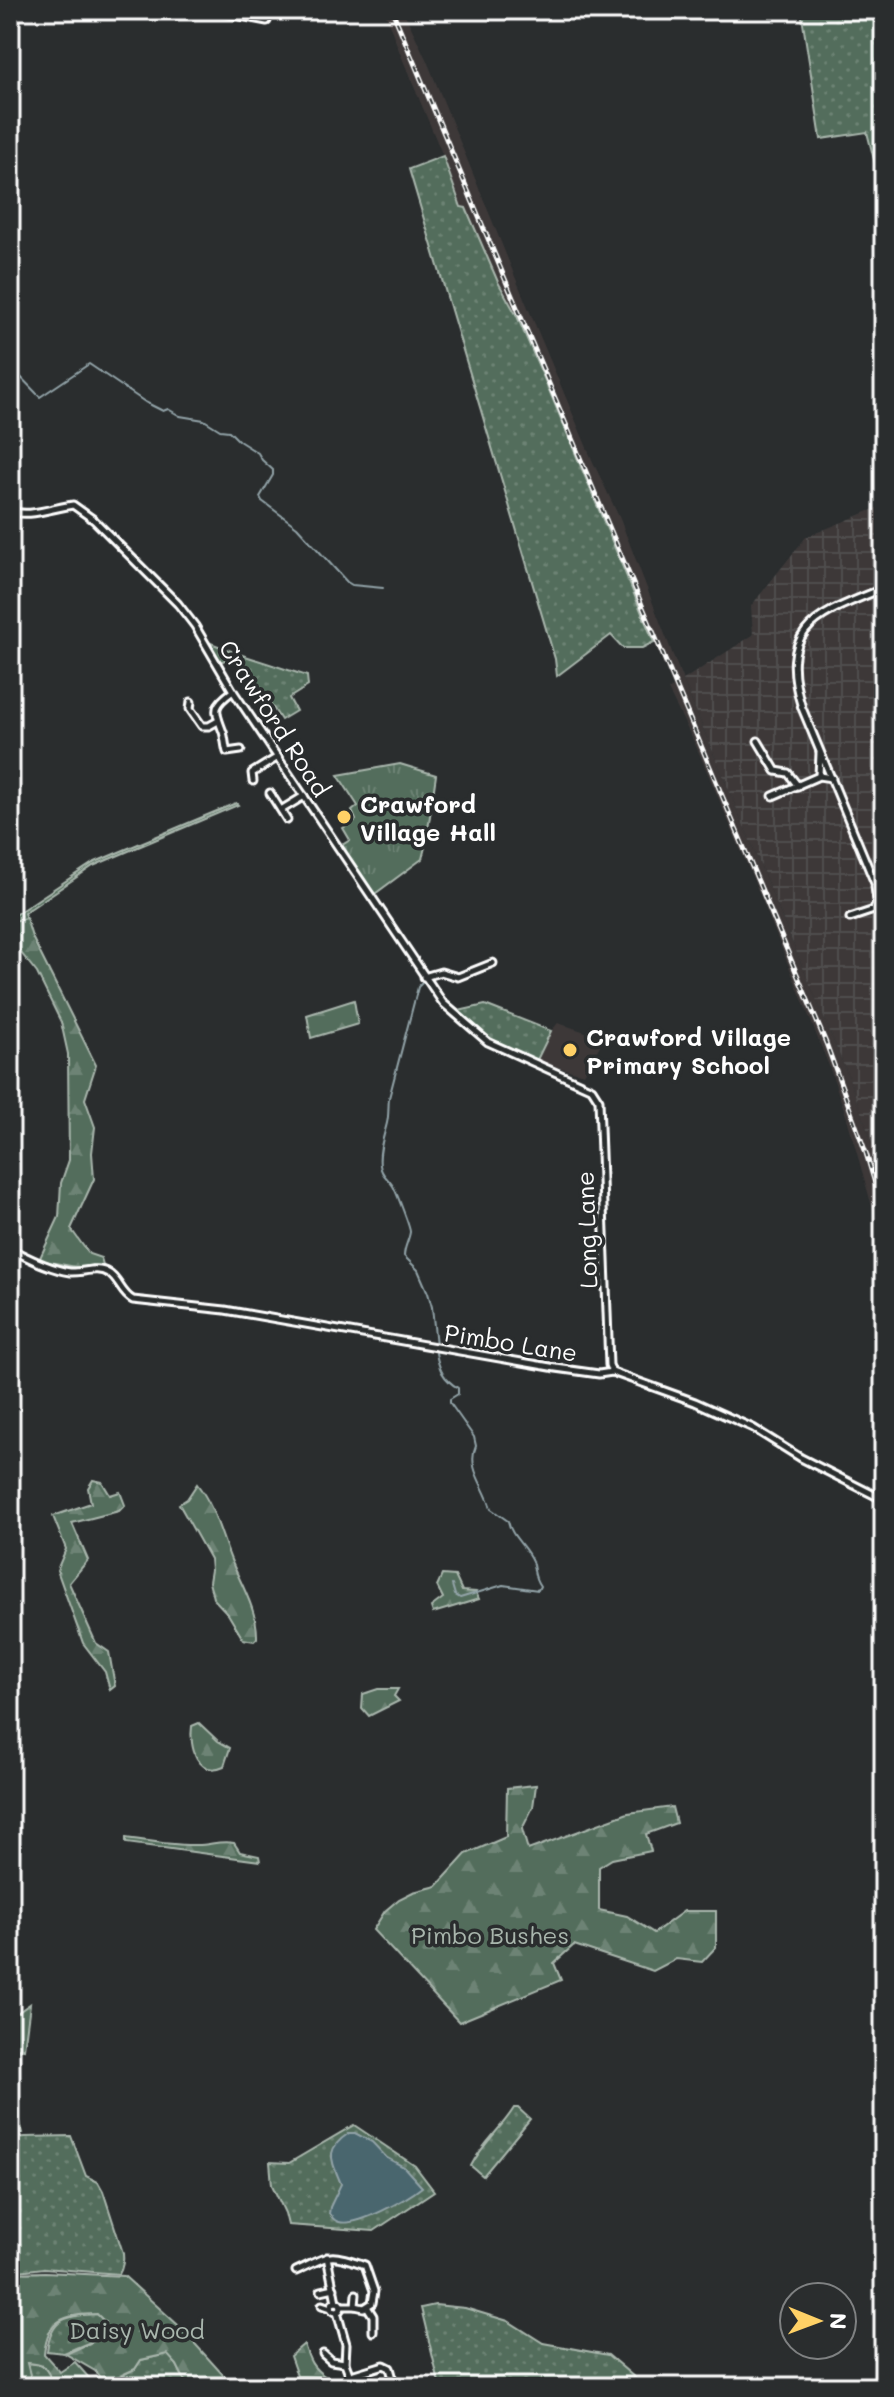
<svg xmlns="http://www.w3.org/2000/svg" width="894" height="2397" viewBox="0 0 894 2397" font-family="Mali,sans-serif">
	<defs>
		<pattern id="industrial-grid" width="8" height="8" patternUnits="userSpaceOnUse" patternTransform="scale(2)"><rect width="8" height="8" fill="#3d3939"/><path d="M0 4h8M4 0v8" fill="none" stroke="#504d4d"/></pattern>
		<pattern id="grass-dots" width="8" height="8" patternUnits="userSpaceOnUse" patternTransform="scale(2)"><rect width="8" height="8" fill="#536d5b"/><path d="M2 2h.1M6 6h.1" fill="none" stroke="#6d8374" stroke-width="1.8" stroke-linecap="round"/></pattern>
		<pattern id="forest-firs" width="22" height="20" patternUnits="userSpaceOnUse" patternTransform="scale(2)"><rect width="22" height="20" fill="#536d5b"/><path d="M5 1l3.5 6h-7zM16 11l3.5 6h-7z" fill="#6d8374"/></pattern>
		<pattern id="park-tufts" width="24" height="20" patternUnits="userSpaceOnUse" patternTransform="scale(2)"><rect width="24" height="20" fill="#536d5b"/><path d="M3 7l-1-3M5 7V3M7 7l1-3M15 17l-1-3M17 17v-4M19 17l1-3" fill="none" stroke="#6d8374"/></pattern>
	</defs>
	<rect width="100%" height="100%" fill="#2a2d2e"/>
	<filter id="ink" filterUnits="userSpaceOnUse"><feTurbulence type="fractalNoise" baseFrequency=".0125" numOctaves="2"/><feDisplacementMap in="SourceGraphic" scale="16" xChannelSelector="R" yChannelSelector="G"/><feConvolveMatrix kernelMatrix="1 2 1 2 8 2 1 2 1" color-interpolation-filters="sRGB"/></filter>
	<g filter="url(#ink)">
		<g fill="#3d3939">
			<polygon points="384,10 403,10 427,61 518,284 593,462 620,519 680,673 849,1078 884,1176 884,1249 847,1118 829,1066 761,897 696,746 668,690 673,687 547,385 517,316 498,282 466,208 461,208 443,156 400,53"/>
			<polygon points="558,1023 604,1038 584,1074 537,1062 551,1031"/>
			<polygon points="884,1412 884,1459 874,1457 875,1414"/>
		</g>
		<polygon fill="url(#industrial-grid)" points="884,505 884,1176 849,1078 683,680 753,635 751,606 806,537"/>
		<g fill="url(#grass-dots)" stroke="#a9b6ad" stroke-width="2">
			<polygon points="801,10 884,10 884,186 879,179 867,132 821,139"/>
			<polygon points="443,156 461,207 466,208 498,282 517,316 547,385 654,642 642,648 623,648 611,635 557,676 555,659 409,169"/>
			<polygon points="203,640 239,654 307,676 308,686 289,698 296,711 281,720 239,655 217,663"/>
			<polygon points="236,803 238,805 93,866 24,913 26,918 10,922 10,918 93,863"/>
			<polygon points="485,1005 551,1031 536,1062 488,1039 454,1012"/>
			<path d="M 10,2047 L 19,2049 C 19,2078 14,2105 23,2133 L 10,2135 Z"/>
			<path d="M 514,2108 L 518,2108 L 530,2119 L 483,2176 L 471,2166 C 482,2144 501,2129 514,2108 Z"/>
			<polygon points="354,2125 415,2166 434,2191 374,2231 288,2225 285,2213 272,2185 270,2162 289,2163"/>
			<path d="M 71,2136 L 86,2176 L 98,2182 L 103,2191 L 123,2253 C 124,2261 123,2267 119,2274 L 44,2268 L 10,2272 L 10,2139 L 25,2137 Z"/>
			<polygon points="435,2305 465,2308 508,2321 543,2343 608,2355 635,2378 640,2387 440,2387 421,2308"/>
			<path d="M 97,2314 L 105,2322 L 105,2336 L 64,2353 L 47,2351 C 51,2318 67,2315 97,2314 Z"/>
			<polygon points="168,2354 177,2365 188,2387 105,2387 104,2384 135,2369 141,2360"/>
			<path d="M 26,2363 C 50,2364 46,2371 56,2387 L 33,2387 Z"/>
		</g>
		<g fill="url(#forest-firs)" stroke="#a9b6ad" stroke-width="2">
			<polygon points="26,918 32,937 96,1065 85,1099 95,1127 92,1153 94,1179 71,1229 89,1254 101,1258 104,1268 93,1265 81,1268 39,1260 59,1217 61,1183 69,1160 68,1054 61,1022 37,973 10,939 10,922"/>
			<polygon points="354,1000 358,1024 311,1038 307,1015"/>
			<polygon points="93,1480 102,1482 110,1495 120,1492 125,1505 119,1511 72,1523 88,1560 69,1583 96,1643 109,1652 115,1686 110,1690 105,1672 83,1643 57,1570 66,1549 53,1516 91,1503 88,1488"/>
			<path d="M 197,1484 C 215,1507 220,1533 231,1560 C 241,1584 258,1611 257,1638 L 254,1641 L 243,1639 L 228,1614 L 213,1598 L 209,1582 L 211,1570 L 210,1559 L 179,1504 L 187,1499 Z"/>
			<polygon points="442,1575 455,1576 462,1591 476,1592 479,1599 433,1613 431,1607 443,1598 437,1586"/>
			<polygon points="378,1689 398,1689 394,1696 399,1701 369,1716 362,1708 363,1694"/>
			<path d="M 199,1723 L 218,1741 L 230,1748 L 224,1766 C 197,1778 189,1746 192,1726 Z"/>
			<polygon points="536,1785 533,1807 522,1829 528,1850 628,1813 672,1807 676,1823 646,1834 651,1851 612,1859 599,1867 599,1910 627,1916 654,1933 684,1911 716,1911 716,1947 702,1962 676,1959 653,1971 574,1945 554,1963 561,1980 459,2022 373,1930 385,1911 399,1899 413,1892 437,1886 466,1854 506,1837 507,1788"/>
			<path d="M 126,1838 C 149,1841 173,1846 197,1845 C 211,1845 220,1840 234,1843 L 240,1852 L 259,1856 L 260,1861 L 126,1843 Z"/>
			<polygon points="30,2004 24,2049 10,2047 10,2018"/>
			<path d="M 45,2272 L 124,2276 L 178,2325 L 234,2387 L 225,2387 L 219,2378 L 212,2380 L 209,2377 L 192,2387 L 188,2387 L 177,2365 L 167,2354 L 141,2360 L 135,2369 L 104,2383 L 95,2371 L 66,2354 L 105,2336 L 105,2322 L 97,2314 C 64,2315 48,2318 44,2354 L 60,2372 L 75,2362 L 97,2387 L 56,2387 C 45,2371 50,2364 27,2363 L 33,2387 L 10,2387 L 10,2273 Z"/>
			<path d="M 304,2344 C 309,2360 312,2368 326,2377 L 297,2376 L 290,2356 Z"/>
		</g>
		<polygon fill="url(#park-tufts)" stroke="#a9b6ad" stroke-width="2" points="400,764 436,775 426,843 422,859 372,896 339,847 350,840 343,828 356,820 352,811 358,806 338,775"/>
		<path fill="#4a666e" stroke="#92a3a8" stroke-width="2" d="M 349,2133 L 355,2133 L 372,2142 L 387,2158 L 404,2167 L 422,2187 C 407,2199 358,2227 339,2222 C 334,2221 332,2217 329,2214 L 330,2207 L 341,2184 C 331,2159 324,2150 349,2133 Z"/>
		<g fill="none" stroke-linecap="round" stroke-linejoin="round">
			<g stroke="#92a3a8" stroke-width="2">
				<polyline points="10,366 40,397 89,364 145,402 163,411 168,409 180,416 204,420 220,430 229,431 239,441 258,453 262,460 273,470 273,475 260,497 262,501 297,527 347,582 352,585 383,588"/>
				<path d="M 422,983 L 418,987 L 389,1098 C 388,1107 389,1115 387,1123 C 384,1136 378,1151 380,1165 C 381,1175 388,1178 393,1186 C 396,1191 410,1227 410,1232 C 409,1240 404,1247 404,1256 L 418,1270 L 428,1293 L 432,1307 L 436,1345"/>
				<path d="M 436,1353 C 439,1369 443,1379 458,1388 L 458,1394 L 450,1399 L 450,1403 L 474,1437 L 476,1446 C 466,1469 486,1487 491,1509 L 508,1521 C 511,1537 526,1546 532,1561 C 535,1570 533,1577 540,1586 L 538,1590 L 503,1585 L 460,1598 L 455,1595 L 452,1585"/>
			</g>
			<defs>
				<g id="minor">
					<polyline points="208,10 267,21"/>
					<path d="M 10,509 C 23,520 55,507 73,505 L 94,520 L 178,604 L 195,626 L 233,691 L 443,1003 L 488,1042 L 592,1089 L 599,1100 L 609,1365 L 612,1372"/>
					<path d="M 884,588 C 819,615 776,625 802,708 L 884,905"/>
					<path d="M 233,691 C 211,707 215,710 223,732 C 225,738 225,746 227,752 L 241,750"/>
					<polyline points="191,702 190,709 202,726 209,726 218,721"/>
					<polyline points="758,741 776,771 788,773 798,786"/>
					<polyline points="819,776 820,753"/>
					<polyline points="253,781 252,773 278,757"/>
					<polyline points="270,793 287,820"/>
					<polyline points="773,796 819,776 832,778"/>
					<polyline points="281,810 304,796"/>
					<polyline points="874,910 877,901 875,887"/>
					<polyline points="850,918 874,910 884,911"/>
					<polyline points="424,977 441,972 458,977 493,963"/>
					<path d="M 10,1249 C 29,1258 49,1269 70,1272 C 82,1273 97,1266 108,1273 C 119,1279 121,1294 133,1300 L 225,1310 L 556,1368 L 599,1374 L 612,1372 L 695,1402 L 753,1428 L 801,1458 L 884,1500"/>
					<polyline points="327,2257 336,2302"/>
					<path d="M 296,2271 C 331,2255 327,2252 365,2265 L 374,2291 L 372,2303 L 364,2308 L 355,2306 L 341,2306"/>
					<polyline points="321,2291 334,2288"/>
					<circle cx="336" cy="2307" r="5"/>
					<polyline points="322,2305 331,2308"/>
					<polyline points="355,2306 356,2294"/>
					<polyline points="368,2308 373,2316 373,2332"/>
					<polyline points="337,2312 346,2344 345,2363 354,2387"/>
					<polyline points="323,2354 331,2361 345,2363"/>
					<polyline points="348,2376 384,2365 390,2368 392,2375"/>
				</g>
			</defs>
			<use href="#minor" stroke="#fff" stroke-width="11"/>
			<use href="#minor" stroke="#2a2d2e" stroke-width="5"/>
			<defs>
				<polyline id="rail" points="392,10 826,1043 866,1153 884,1213"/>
			</defs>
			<use href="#rail" stroke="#fff" stroke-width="5"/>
			<use href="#rail" stroke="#2a2d2e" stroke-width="2" stroke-dasharray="6" stroke-linecap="butt"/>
		</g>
	</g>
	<g fill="#ffd166" stroke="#2a2d2e" stroke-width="3">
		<circle cx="344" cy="817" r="8"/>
		<circle cx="570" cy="1050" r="8"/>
	</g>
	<g text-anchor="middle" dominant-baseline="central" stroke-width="7" stroke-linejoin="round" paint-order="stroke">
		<g font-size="24" fill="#fff" stroke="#2a2d2e">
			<text transform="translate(275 718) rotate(57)">Crawford Road</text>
			<text transform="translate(586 1230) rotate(-92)">Long Lane</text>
			<text transform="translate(511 1342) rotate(9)">Pimbo Lane</text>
		</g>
		<g font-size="24" font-weight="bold" fill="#fff" stroke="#2a2d2e" text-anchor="start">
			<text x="360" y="803">Crawford<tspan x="360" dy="28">Village Hall</tspan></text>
			<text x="586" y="1036">Crawford Village<tspan x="586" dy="28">Primary School</tspan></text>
		</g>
		<g font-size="24" fill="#a9b6ad" stroke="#2a2d2e">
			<text x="490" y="1934">Pimbo Bushes</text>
			<text x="137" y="2329">Daisy Wood</text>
		</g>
	</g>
	<rect width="894" height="2397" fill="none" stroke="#2a2d2e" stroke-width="40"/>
	<rect x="20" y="20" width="854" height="2357" fill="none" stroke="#fff" stroke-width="3" filter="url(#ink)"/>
	<g transform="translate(818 2321) rotate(91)"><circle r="38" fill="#2a2d2e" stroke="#7f8182" stroke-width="2"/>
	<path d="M0-6L14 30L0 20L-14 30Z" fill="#ffd166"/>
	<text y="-12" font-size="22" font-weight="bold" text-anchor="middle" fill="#ffffff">N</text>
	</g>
</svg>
